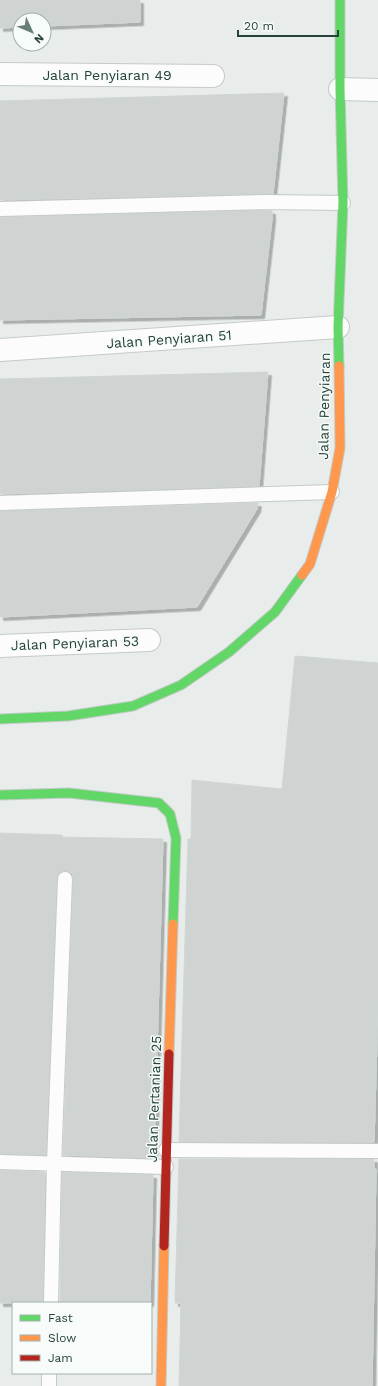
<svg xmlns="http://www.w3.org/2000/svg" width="378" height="1386" viewBox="0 0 378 1386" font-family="'Work Sans',sans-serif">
	<defs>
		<filter id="shadow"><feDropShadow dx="3.5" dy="3.5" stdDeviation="0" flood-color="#0004"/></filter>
	</defs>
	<rect width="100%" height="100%" fill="#e8edeb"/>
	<g fill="#cfd4d2" stroke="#d1d6d4" filter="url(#shadow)">
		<polygon points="0,0 140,0 140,22 44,26 44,20 20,20 20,27 0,28"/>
		<polygon points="284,93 273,194 0,200 0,101"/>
		<polygon points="265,210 272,211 272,219 261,315 0,320 0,217"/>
		<polygon points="268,372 259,486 0,494 0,379"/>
		<polygon points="258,503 257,509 197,607 0,617 0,511"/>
		<polygon points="295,656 378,663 378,1007 374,1142 179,1142 188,839 191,839 192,780 282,789"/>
		<polygon points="0,833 62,835 62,837 163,839 154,1158 63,1155 73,879 73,875 70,872 65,871 58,874 57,879 46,1155 0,1154"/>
		<polygon points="179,1159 374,1159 374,1169 376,1169 372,1386 179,1386 181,1303 175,1303"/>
		<polygon points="0,1170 45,1172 43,1303 0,1303"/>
		<polygon points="62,1172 153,1175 150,1303 60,1303"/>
	</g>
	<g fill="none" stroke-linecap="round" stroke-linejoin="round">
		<defs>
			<g id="lane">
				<polyline points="0,209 265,202 343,203"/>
				<polyline points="0,503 332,492"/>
				<polyline points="166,1150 378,1151"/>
				<polyline points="0,1162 166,1167"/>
				<polyline points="51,1303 54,1164 65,879"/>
				<polyline points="49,1386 49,1373"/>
			</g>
			<g id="street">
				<polyline points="0,74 213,76"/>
				<polyline points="340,89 378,90"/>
				<polyline points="0,350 338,327"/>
				<polyline points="0,646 149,640"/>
			</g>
			<g id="fast">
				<polyline points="339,366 338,327 343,203 340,89 340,0"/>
				<polyline points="0,719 68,716 133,706 181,685 229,652 275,612 302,575"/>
				<polyline points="0,795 69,793 159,803 170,814 176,838 173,924"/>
			</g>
			<g id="slow">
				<polyline points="302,575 310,564 332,492 340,448 339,366"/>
				<polyline points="169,1054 173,924"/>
				<polyline points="161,1386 164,1246"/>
			</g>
			<polyline id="jam" points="164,1246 169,1054"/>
		</defs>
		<use href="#lane" stroke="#c5cac8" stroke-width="16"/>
		<use href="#street" stroke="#c5cac8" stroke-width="24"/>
		<use href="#fast" stroke="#c3cbc8" stroke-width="11"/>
		<use href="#slow" stroke="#c3cbc8" stroke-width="11"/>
		<use href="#jam" stroke="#c3cbc8" stroke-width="11"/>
		<use href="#lane" stroke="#fcfcfc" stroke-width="14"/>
		<use href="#street" stroke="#fcfcfc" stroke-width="22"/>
		<use href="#fast" stroke="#63d668" stroke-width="9"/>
		<use href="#slow" stroke="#ff974d" stroke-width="9"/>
		<use href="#jam" stroke="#b3261e" stroke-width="9"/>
	</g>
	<g text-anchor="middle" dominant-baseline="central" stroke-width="3" stroke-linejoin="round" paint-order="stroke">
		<g font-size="14" fill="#24423a" stroke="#f7fbf9">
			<text x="107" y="75">Jalan Penyiaran 49</text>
			<text transform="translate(169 339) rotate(-4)">Jalan Penyiaran 51</text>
			<text transform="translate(324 406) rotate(-89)">Jalan Penyiaran</text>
			<text transform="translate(75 643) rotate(-2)">Jalan Penyiaran 53</text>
			<text transform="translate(154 1099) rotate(-88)">Jalan Pertanian 25</text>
		</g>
	</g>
	<rect x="12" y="1302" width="140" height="72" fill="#f7fbf9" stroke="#a3b1ad"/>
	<rect x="20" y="1315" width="20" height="6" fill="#63d668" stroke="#a3b1ad"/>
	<text x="48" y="1322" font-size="12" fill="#24423a">Fast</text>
	<rect x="20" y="1335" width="20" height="6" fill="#ff974d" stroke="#a3b1ad"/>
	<text x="48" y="1342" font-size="12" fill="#24423a">Slow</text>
	<rect x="20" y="1355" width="20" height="6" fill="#b3261e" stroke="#a3b1ad"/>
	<text x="48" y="1362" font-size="12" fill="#24423a">Jam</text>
	<g transform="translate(32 32) rotate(134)"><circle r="19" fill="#f7fbf9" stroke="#a3b1ad"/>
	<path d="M0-3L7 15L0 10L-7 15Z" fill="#697e78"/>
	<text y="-6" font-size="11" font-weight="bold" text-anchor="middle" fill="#24423a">N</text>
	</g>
	<path d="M238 30v6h100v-6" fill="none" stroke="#24423a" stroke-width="2"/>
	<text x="244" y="30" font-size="12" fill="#24423a" stroke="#f7fbf9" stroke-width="3" paint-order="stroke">20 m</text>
</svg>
